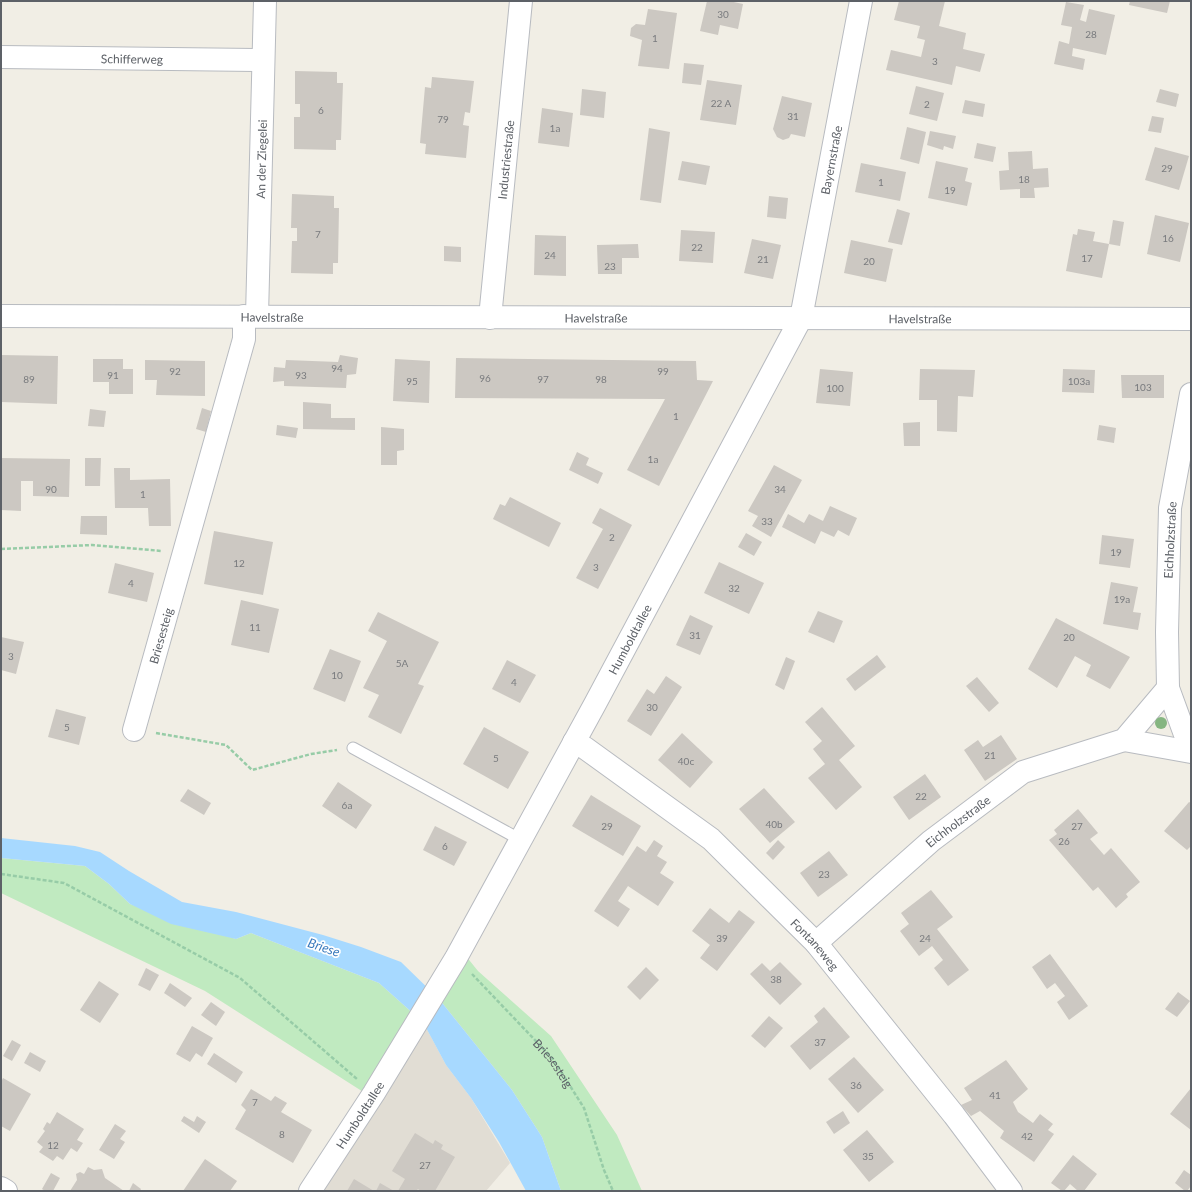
<svg xmlns="http://www.w3.org/2000/svg" width="1192" height="1192" viewBox="0 0 1192 1192" font-family="Lato,sans-serif">
	<rect width="100%" height="100%" fill="#f1eee5"/>
	<polygon fill="#e1ddd4" points="424,1024 446,1065 471,1098 510,1163 486,1191 317,1191"/>
	<g fill="#c0eac0">
		<polygon points="1,858 85,866 109,884 130,904 236,939 251,933 379,983 416,1016 368,1095 205,991 1,893"/>
		<polygon points="457,945 478,971 551,1036 617,1135 642,1191 561,1191 542,1137 512,1090 439,999"/>
	</g>
	<polygon fill="#a7d9ff" points="1,838 75,846 100,852 129,871 182,902 236,912 323,935 361,947 401,962 439,999 512,1090 542,1137 561,1191 526,1191 499,1142 471,1098 446,1065 424,1024 416,1016 379,983 251,933 236,939 171,924 130,904 109,884 85,866 1,858"/>
	<g fill="#ccc8c2">
		<polygon points="707,1 729,1 743,4 738,29 720,25 718,35 700,31"/>
		<polygon points="899,1 945,1 939,26 966,33 963,49 985,54 980,72 956,66 952,85 886,70 891,50 921,57 925,40 917,38 920,26 894,20"/>
		<polygon points="1130,1 1170,1 1167,13 1129,5"/>
		<polygon points="1066,2 1084,5 1080,20 1086,22 1089,9 1115,15 1106,55 1073,48 1072,56 1085,59 1083,70 1054,64 1059,41 1069,44 1072,27 1061,25"/>
		<polygon points="648,9 677,13 669,69 638,66 642,40 630,36 631,28 636,24 645,25"/>
		<polygon points="684,63 704,65 701,85 682,83"/>
		<polygon points="295,71 337,72 337,83 343,83 341,140 336,140 336,150 294,149 294,117 300,117 300,104 295,104"/>
		<polygon points="432,77 474,81 470,113 465,112 463,125 469,126 466,158 425,154 426,144 420,143 425,87 431,88"/>
		<polygon points="707,80 742,85 736,125 700,120"/>
		<polygon points="916,86 944,93 937,121 909,114"/>
		<polygon points="582,89 606,92 604,118 580,115"/>
		<polygon points="1160,89 1179,94 1176,107 1156,102"/>
		<polygon points="782,96 812,103 805,137 791,134 789,138 783,140 777,137 773,129"/>
		<polygon points="965,100 985,104 983,117 962,113"/>
		<polygon points="542,108 573,113 569,147 538,143"/>
		<polygon points="1152,116 1164,118 1161,133 1148,131"/>
		<polygon points="907,127 926,132 919,164 900,159"/>
		<polygon points="649,128 670,132 661,203 640,200"/>
		<polygon points="930,131 956,136 953,149 944,146 943,150 927,145"/>
		<polygon points="977,143 996,147 993,162 974,158"/>
		<polygon points="1155,147 1189,156 1179,190 1145,180"/>
		<polygon points="1032,151 1033,169 1048,168 1049,187 1034,188 1035,198 1020,198 1020,189 1000,190 999,171 1009,170 1008,152"/>
		<polygon points="682,161 710,166 706,185 678,180"/>
		<polygon points="936,161 968,168 965,181 972,183 967,206 928,198"/>
		<polygon points="861,163 906,172 900,201 855,192"/>
		<polygon points="292,194 334,196 334,208 339,208 338,263 333,263 333,274 291,273 292,241 297,241 297,228 291,228"/>
		<polygon points="769,196 788,198 786,219 767,217"/>
		<polygon points="897,209 910,213 902,245 888,242"/>
		<polygon points="1155,215 1189,223 1180,262 1147,254"/>
		<polygon points="1113,220 1124,222 1120,246 1109,244"/>
		<polygon points="1078,229 1095,232 1093,241 1109,244 1102,278 1066,271 1073,234 1077,235"/>
		<polygon points="681,230 715,232 713,263 679,261"/>
		<polygon points="535,235 566,236 566,276 534,275"/>
		<polygon points="752,239 781,245 773,279 744,273"/>
		<polygon points="851,240 893,249 886,282 844,273"/>
		<polygon points="638,244 639,258 622,258 622,274 598,274 597,245"/>
		<polygon points="444,246 461,247 461,262 444,261"/>
		<polygon points="1,355 58,356 57,404 1,402"/>
		<polygon points="340,355 358,358 356,374 347,375 346,388 284,386 284,381 273,382 274,367 285,368 286,360 338,362"/>
		<polygon points="456,358 696,361 697,380 713,381 659,486 627,470 665,399 455,398"/>
		<polygon points="93,359 123,359 123,369 133,369 133,394 109,394 109,382 93,382"/>
		<polygon points="395,359 430,361 429,403 393,401"/>
		<polygon points="145,360 205,361 205,396 156,395 157,380 145,380"/>
		<polygon points="820,369 853,372 850,406 816,403"/>
		<polygon points="920,369 975,370 973,397 958,396 957,432 937,431 937,400 919,400"/>
		<polygon points="1063,369 1095,370 1094,393 1062,392"/>
		<polygon points="1121,375 1164,375 1164,398 1122,398"/>
		<polygon points="303,402 331,404 331,418 355,418 355,430 303,429"/>
		<polygon points="202,408 211,411 206,432 196,429"/>
		<polygon points="90,409 106,411 104,427 88,426"/>
		<polygon points="920,422 920,446 904,446 903,423"/>
		<polygon points="277,425 298,428 296,438 276,435"/>
		<polygon points="1099,425 1116,428 1114,443 1097,440"/>
		<polygon points="381,427 404,429 404,450 397,451 397,465 381,465"/>
		<polygon points="577,452 589,458 586,465 603,473 598,484 569,470"/>
		<polygon points="1,458 70,459 69,497 33,496 33,481 21,481 21,511 1,510"/>
		<polygon points="85,458 101,458 100,486 85,486"/>
		<polygon points="774,465 802,480 771,537 752,526 758,516 748,511"/>
		<polygon points="114,468 130,468 130,480 170,479 171,526 149,526 148,508 115,508"/>
		<polygon points="510,497 561,523 549,547 493,519 500,504 505,506"/>
		<polygon points="830,506 857,518 849,536 838,530 834,537 821,531 815,544 782,527 788,514 804,523 809,514 823,521"/>
		<polygon points="600,508 632,525 598,589 576,578 603,529 592,523"/>
		<polygon points="81,516 107,516 107,535 80,534"/>
		<polygon points="214,531 273,542 263,595 204,584"/>
		<polygon points="746,533 762,542 754,556 738,547"/>
		<polygon points="1102,535 1134,539 1130,568 1099,564"/>
		<polygon points="719,562 764,583 749,614 704,593"/>
		<polygon points="115,563 154,573 147,602 108,593"/>
		<polygon points="1111,582 1138,587 1133,612 1141,613 1138,630 1103,624"/>
		<polygon points="241,600 279,609 269,653 231,645"/>
		<polygon points="818,611 843,621 834,643 808,632"/>
		<polygon points="378,612 439,642 418,684 424,686 401,734 368,717 379,695 363,688 387,641 368,631"/>
		<polygon points="690,615 713,626 700,655 676,645"/>
		<polygon points="1056,618 1130,657 1110,689 1086,676 1091,665 1075,656 1057,688 1028,669"/>
		<polygon points="1,637 24,642 16,674 1,670"/>
		<polygon points="330,649 361,661 345,702 313,689"/>
		<polygon points="877,655 886,667 855,691 846,679"/>
		<polygon points="786,657 795,661 784,690 775,685"/>
		<polygon points="507,660 536,675 520,703 492,689"/>
		<polygon points="666,676 682,687 651,736 627,721 647,689 654,694"/>
		<polygon points="977,677 999,703 989,712 966,686"/>
		<polygon points="822,707 855,746 839,760 862,787 836,810 808,778 825,764 813,749 822,741 805,722"/>
		<polygon points="56,709 86,717 79,745 48,737"/>
		<polygon points="484,727 529,752 508,789 463,764"/>
		<polygon points="682,733 713,762 690,788 658,760"/>
		<polygon points="1001,735 1017,759 985,781 964,750 978,740 983,747"/>
		<polygon points="925,774 941,797 909,820 893,797"/>
		<polygon points="338,782 372,805 356,829 322,806"/>
		<polygon points="764,788 795,822 770,843 739,809"/>
		<polygon points="188,789 211,803 204,815 180,801"/>
		<polygon points="591,795 641,826 623,856 572,826"/>
		<polygon points="1189,802 1191,803 1191,846 1187,850 1164,831"/>
		<polygon points="1078,809 1098,833 1090,839 1104,855 1111,848 1140,882 1126,894 1128,897 1116,908 1098,887 1093,891 1049,840 1057,834 1054,830"/>
		<polygon points="435,826 467,842 454,866 423,850"/>
		<polygon points="654,840 663,846 657,856 667,862 660,873 674,882 658,906 628,886 618,901 630,909 618,927 594,911 637,846 646,852"/>
		<polygon points="778,840 785,847 773,860 766,853"/>
		<polygon points="829,851 848,875 818,897 800,873"/>
		<polygon points="931,890 953,917 937,929 969,970 948,986 934,968 943,960 932,946 919,956 900,931 909,924 901,913"/>
		<polygon points="710,908 729,923 739,910 755,922 717,971 700,958 710,945 692,931"/>
		<polygon points="1050,954 1088,1006 1069,1020 1057,1002 1065,996 1055,983 1047,989 1032,967"/>
		<polygon points="780,962 802,984 780,1005 750,974 762,963 770,971"/>
		<polygon points="646,967 659,980 640,1000 627,987"/>
		<polygon points="146,968 159,975 150,991 138,985"/>
		<polygon points="99,981 119,994 100,1023 80,1010"/>
		<polygon points="170,983 192,998 185,1007 164,993"/>
		<polygon points="1178,992 1190,1001 1177,1017 1165,1009"/>
		<polygon points="211,1002 225,1012 216,1026 201,1015"/>
		<polygon points="824,1007 850,1037 810,1070 790,1046 818,1022 814,1016"/>
		<polygon points="769,1016 783,1028 765,1048 751,1036"/>
		<polygon points="192,1026 213,1038 202,1057 196,1053 190,1062 176,1054"/>
		<polygon points="12,1040 21,1045 12,1061 3,1056"/>
		<polygon points="30,1052 46,1061 40,1072 24,1063"/>
		<polygon points="214,1053 243,1072 236,1083 207,1064"/>
		<polygon points="854,1057 884,1090 858,1113 828,1079"/>
		<polygon points="1006,1060 1028,1089 1013,1102 1018,1112 1033,1123 1040,1114 1053,1124 1048,1130 1054,1134 1034,1162 1000,1138 1004,1131 980,1111 971,1116 961,1105 972,1100 964,1088"/>
		<polygon points="3,1078 31,1094 10,1131 1,1126 1,1082"/>
		<polygon points="1191,1088 1191,1130 1170,1114"/>
		<polygon points="251,1089 271,1101 275,1096 287,1103 281,1112 312,1130 293,1163 235,1129 246,1110 241,1105"/>
		<polygon points="843,1111 850,1123 834,1134 826,1122"/>
		<polygon points="57,1112 84,1129 77,1140 83,1143 77,1152 71,1148 63,1160 57,1156 53,1161 39,1152 43,1147 37,1142 45,1131 43,1129 47,1122 50,1124"/>
		<polygon points="184,1116 194,1122 197,1116 206,1122 199,1133 181,1121"/>
		<polygon points="115,1124 126,1131 120,1139 125,1142 114,1159 99,1150"/>
		<polygon points="867,1130 894,1162 869,1182 843,1150"/>
		<polygon points="415,1133 433,1144 435,1140 443,1145 441,1149 455,1157 435,1191 421,1191 418,1189 416,1191 398,1191 405,1179 392,1171"/>
		<polygon points="1073,1155 1097,1174 1084,1191 1078,1191 1070,1184 1064,1191 1062,1191 1051,1183"/>
		<polygon points="205,1159 237,1181 230,1191 183,1191"/>
		<polygon points="88,1167 94,1170 102,1169 105,1178 124,1191 70,1191 77,1180 76,1174 80,1172 84,1174"/>
		<polygon points="1184,1170 1191,1175 1191,1186 1187,1191 1185,1191 1175,1183"/>
		<polygon points="51,1173 60,1178 53,1191 45,1191 42,1189"/>
		<polygon points="354,1179 374,1191 347,1191"/>
		<polygon points="133,1183 141,1189 140,1191 129,1191"/>
		<polygon points="380,1183 394,1191 376,1191"/>
	</g>
	<g fill="none" stroke-linecap="round" stroke-linejoin="round">
		<defs>
			<polyline id="service" points="353,748 521,840"/>
			<g id="minor">
				<path id="s2" d="M 1,57 L 263,60"/>
				<path id="s3" d="M 1,316 L 1191,319"/>
				<path id="s4" d="M 257,316 L 265,1"/>
				<path id="s5" d="M 490,318 L 521,1"/>
				<polyline points="1191,394 1170,508 1167,632 1168,688 1191,751"/>
				<path id="s6" d="M 134,730 L 244,339 L 244,316"/>
				<polyline points="1124,740 1191,752"/>
				<path id="s7" d="M 574,742 L 585,748 L 711,839 L 816,943 L 954,1115 L 1011,1191"/>
				<path id="s8" d="M 816,943 L 931,841 L 1023,772 L 1124,740 L 1168,688"/>
				<polyline points="1,1188 6,1191"/>
				<path id="s9" d="M 310,1191 L 374,1093 L 456,958 L 595,704 L 801,318 L 861,1"/>
			</g>
		</defs>
		<use href="#service" stroke="#b8bbc0" stroke-width="13"/>
		<use href="#minor" stroke="#b8bbc0" stroke-width="24"/>
		<g stroke="#97cca7" stroke-width="2.5" stroke-dasharray="4 2" stroke-linecap="butt">
			<polyline points="1,549 92,545 162,551"/>
			<polyline points="156,733 226,745 252,770 311,754 337,750"/>
			<polyline points="1,874 64,883 240,978 357,1079"/>
			<path id="s1" d="M 472,974 L 553,1059 L 584,1108 L 604,1170 L 613,1191"/>
		</g>
		<use href="#service" stroke="#fff" stroke-width="11"/>
		<use href="#minor" stroke="#fff" stroke-width="22"/>
	</g>
	<circle fill="#85b581" cx="1161" cy="723" r="6"/>
	<g text-anchor="middle" dominant-baseline="central" stroke-width="3.5" stroke-linejoin="round" paint-order="stroke">
		<g font-size="10" fill="#797b7e">
			<text x="723" y="14">30</text>
			<text x="1091" y="34">28</text>
			<text x="655" y="38">1</text>
			<text x="935" y="61">3</text>
			<text x="721" y="103">22 A</text>
			<text x="927" y="104">2</text>
			<text x="321" y="110">6</text>
			<text x="793" y="116">31</text>
			<text x="443" y="119">79</text>
			<text x="555" y="128">1a</text>
			<text x="1167" y="168">29</text>
			<text x="1024" y="179">18</text>
			<text x="881" y="182">1</text>
			<text x="950" y="190">19</text>
			<text x="318" y="234">7</text>
			<text x="1168" y="238">16</text>
			<text x="697" y="247">22</text>
			<text x="550" y="255">24</text>
			<text x="1087" y="258">17</text>
			<text x="763" y="259">21</text>
			<text x="869" y="261">20</text>
			<text x="610" y="266">23</text>
			<text x="337" y="368">94</text>
			<text x="175" y="371">92</text>
			<text x="663" y="371">99</text>
			<text x="113" y="375">91</text>
			<text x="301" y="375">93</text>
			<text x="485" y="378">96</text>
			<text x="29" y="379">89</text>
			<text x="543" y="379">97</text>
			<text x="601" y="379">98</text>
			<text x="412" y="381">95</text>
			<text x="1079" y="381">103a</text>
			<text x="1143" y="387">103</text>
			<text x="835" y="388">100</text>
			<text x="676" y="416">1</text>
			<text x="653" y="459">1a</text>
			<text x="51" y="489">90</text>
			<text x="780" y="489">34</text>
			<text x="143" y="494">1</text>
			<text x="767" y="521">33</text>
			<text x="612" y="537">2</text>
			<text x="1116" y="552">19</text>
			<text x="239" y="563">12</text>
			<text x="596" y="567">3</text>
			<text x="131" y="583">4</text>
			<text x="734" y="588">32</text>
			<text x="1122" y="599">19a</text>
			<text x="255" y="627">11</text>
			<text x="695" y="635">31</text>
			<text x="1069" y="637">20</text>
			<text x="11" y="656">3</text>
			<text x="402" y="663">5A</text>
			<text x="337" y="675">10</text>
			<text x="514" y="682">4</text>
			<text x="652" y="707">30</text>
			<text x="67" y="727">5</text>
			<text x="990" y="755">21</text>
			<text x="496" y="758">5</text>
			<text x="686" y="761">40c</text>
			<text x="921" y="796">22</text>
			<text x="347" y="805">6a</text>
			<text x="774" y="824">40b</text>
			<text x="607" y="826">29</text>
			<text x="1077" y="826">27</text>
			<text x="1064" y="841">26</text>
			<text x="445" y="846">6</text>
			<text x="824" y="874">23</text>
			<text x="722" y="938">39</text>
			<text x="925" y="938">24</text>
			<text x="776" y="979">38</text>
			<text x="820" y="1042">37</text>
			<text x="856" y="1085">36</text>
			<text x="995" y="1095">41</text>
			<text x="255" y="1102">7</text>
			<text x="282" y="1134">8</text>
			<text x="1027" y="1136">42</text>
			<text x="53" y="1145">12</text>
			<text x="868" y="1156">35</text>
			<text x="425" y="1165">27</text>
		</g>
		<g font-size="12" fill="#5d6167" stroke="#fff">
			<text stroke="none"><textPath href="#s2" startOffset="131">Schifferweg</textPath></text>
			<text stroke="none"><textPath href="#s4" startOffset="157">An der Ziegelei</textPath></text>
			<text stroke="none"><textPath href="#s5" startOffset="159">Industriestraße</textPath></text>
			<text stroke="none"><textPath href="#s9" startOffset="1163">Bayernstraße</textPath></text>
			<text stroke="none"><textPath href="#s3" startOffset="271">Havelstraße</textPath></text>
			<text stroke="none"><textPath href="#s3" startOffset="595">Havelstraße</textPath></text>
			<text stroke="none"><textPath href="#s3" startOffset="919">Havelstraße</textPath></text>
			<text transform="translate(1170 540) rotate(-87)">Eichholzstraße</text>
			<text stroke="none"><textPath href="#s6" startOffset="98">Briesesteig</textPath></text>
			<text stroke="none"><textPath href="#s9" startOffset="638">Humboldtallee</textPath></text>
			<text stroke="none"><textPath href="#s8" startOffset="187">Eichholzstraße</textPath></text>
			<text stroke="none"><textPath href="#s7" startOffset="316">Fontaneweg</textPath></text>
			<text stroke="none"><textPath href="#s1" startOffset="121">Briesesteig</textPath></text>
			<text stroke="none"><textPath href="#s9" startOffset="91">Humboldtallee</textPath></text>
		</g>
		<g font-size="13" font-style="italic" fill="#3979bc" stroke="#fff">
			<text transform="translate(324 947) rotate(19)">Briese</text>
		</g>
	</g>
	<rect width="1192" height="1192" fill="none" stroke="#5d6167" stroke-width="4"/>
</svg>
